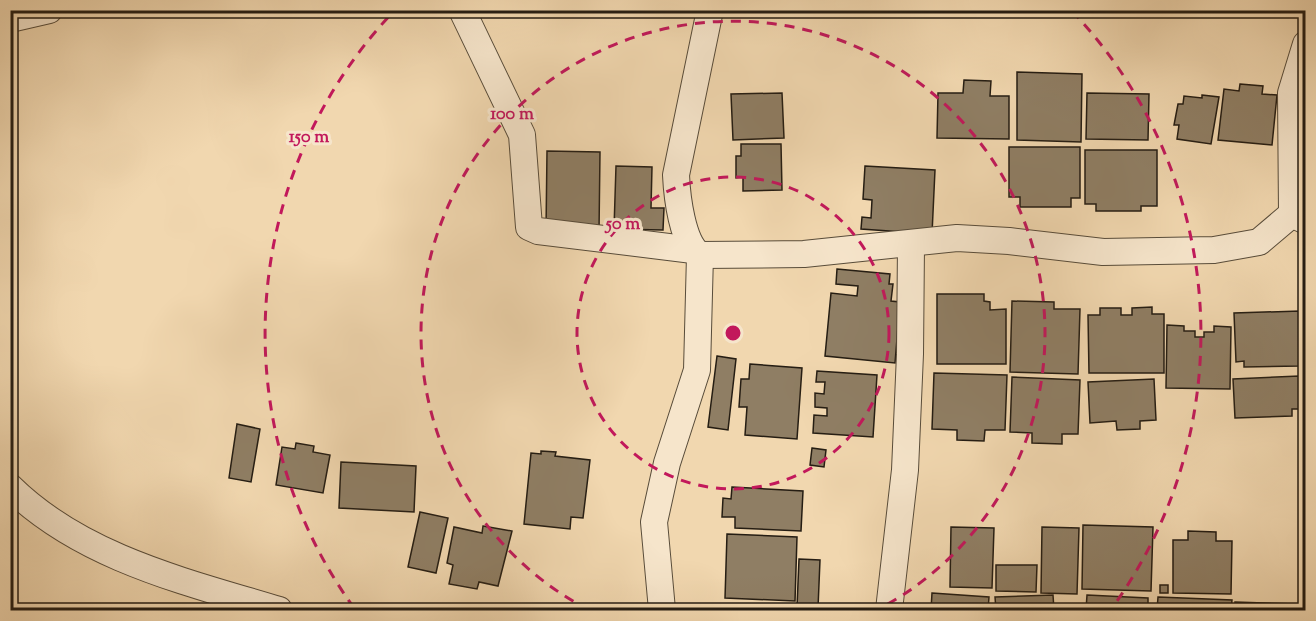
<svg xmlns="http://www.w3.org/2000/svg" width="1316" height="621" viewBox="0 0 1316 621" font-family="'Sorts Mill Goudy',serif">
	<rect width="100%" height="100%" fill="#f1d7af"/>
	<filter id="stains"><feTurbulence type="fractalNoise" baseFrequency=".00333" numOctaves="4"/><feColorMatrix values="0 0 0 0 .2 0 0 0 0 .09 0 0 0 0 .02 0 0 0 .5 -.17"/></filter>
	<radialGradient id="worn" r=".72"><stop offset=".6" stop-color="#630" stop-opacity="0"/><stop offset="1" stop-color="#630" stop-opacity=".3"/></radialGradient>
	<g fill="#8f7e64" stroke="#251d13" stroke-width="1.5">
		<polygon points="1017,72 1082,74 1081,142 1017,140"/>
		<polygon points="964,80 991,81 990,96 1009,96 1009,139 937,138 938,93 963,93"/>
		<polygon points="1240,84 1263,86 1262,94 1277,95 1272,145 1218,140 1224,89 1239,91"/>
		<polygon points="782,93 784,138 733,140 731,94"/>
		<polygon points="1087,93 1149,94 1148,140 1086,139"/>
		<polygon points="1202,95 1219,97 1211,144 1177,139 1179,125 1174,125 1178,104 1183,104 1184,96 1202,98"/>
		<polygon points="741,144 781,144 782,190 743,191 743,177 736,178 736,156 741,156"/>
		<polygon points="1009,147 1080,147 1080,198 1071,198 1071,207 1020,207 1020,197 1009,197"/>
		<polygon points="1085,150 1157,150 1157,206 1141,206 1141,211 1096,211 1096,204 1085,204"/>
		<polygon points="547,151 600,152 599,232 546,231"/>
		<polygon points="616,166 652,167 651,208 664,208 663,230 614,229"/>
		<polygon points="865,166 935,170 932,234 861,229 862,217 871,218 872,200 863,199"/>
		<polygon points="837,269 890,274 889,284 893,284 891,301 900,302 895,363 825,356 831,293 857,296 858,286 836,284"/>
		<polygon points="937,294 984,294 984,301 990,302 990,310 1006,309 1006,364 937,364"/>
		<polygon points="1012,301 1054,302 1054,309 1080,309 1078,374 1010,372"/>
		<polygon points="1152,307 1152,314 1164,314 1164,373 1089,373 1088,315 1100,315 1100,308 1121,308 1121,315 1132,315 1132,308"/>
		<polygon points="1300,311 1300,319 1306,319 1306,359 1299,359 1299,366 1244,367 1244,361 1236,362 1234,313"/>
		<polygon points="1167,325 1184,326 1184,331 1195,331 1195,337 1204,337 1204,332 1214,332 1214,326 1231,327 1230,389 1166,388"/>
		<polygon points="717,356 736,359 728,430 708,427"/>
		<polygon points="750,364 802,368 797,439 745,435 747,407 739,407 741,379 749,379"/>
		<polygon points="817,371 877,375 873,437 813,433 814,415 827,416 827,408 815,407 815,393 824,394 825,382 816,382"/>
		<polygon points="934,373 1007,375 1005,430 985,430 984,441 957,440 957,430 932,429"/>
		<polygon points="1299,376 1300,409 1292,409 1292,416 1235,418 1233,379"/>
		<polygon points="1012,377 1080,380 1078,434 1062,434 1062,444 1032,443 1032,433 1010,432"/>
		<polygon points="1154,379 1156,420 1140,421 1140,429 1117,430 1116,421 1090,423 1088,382"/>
		<polygon points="237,424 260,429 251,482 229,478"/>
		<polygon points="296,443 314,446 313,452 330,455 323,493 276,485 282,447 295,449"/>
		<polygon points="812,448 826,450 824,467 810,465"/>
		<polygon points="541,451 556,452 555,456 590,460 583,518 571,517 570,529 524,524 531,453 541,454"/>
		<polygon points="341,462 416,466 414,512 339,508"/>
		<polygon points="732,487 803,491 801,531 735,528 735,517 722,517 723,498 731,499"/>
		<polygon points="420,512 448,518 436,573 408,567"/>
		<polygon points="1083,525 1153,527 1151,591 1082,589"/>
		<polygon points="483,526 512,531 498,586 479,582 477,589 449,584 453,565 447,563 454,527 482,533"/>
		<polygon points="951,527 994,528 992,588 950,587"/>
		<polygon points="1042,527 1079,528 1077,594 1041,593"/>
		<polygon points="1188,531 1216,532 1216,541 1232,541 1231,594 1173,593 1173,540 1188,540"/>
		<polygon points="727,534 797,537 795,601 725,598"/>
		<polygon points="799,559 820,560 818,608 797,607"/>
		<polygon points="996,565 1037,565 1036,592 996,591"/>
		<rect x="1160" y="585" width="8" height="8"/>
		<polygon points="932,593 989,597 988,610 931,610"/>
		<polygon points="1053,595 1054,610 996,610 995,597"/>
		<polygon points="1087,595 1148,598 1148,610 1086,610"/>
		<polygon points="1158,597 1232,600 1231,610 1157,610"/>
		<polygon points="1235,602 1297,604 1297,610 1235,610"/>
	</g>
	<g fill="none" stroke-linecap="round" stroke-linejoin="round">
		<defs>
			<g id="street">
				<polyline points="462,10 522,135 529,227 538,231 693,250"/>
				<polyline points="10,19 49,10"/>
				<polyline points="1306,44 1291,93 1292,214 1306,221"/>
				<polyline points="700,255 804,254 957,238 1009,241 1103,252 1214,250 1259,242 1292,214"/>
				<path d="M 10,487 C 82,558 187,582 279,610"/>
				<path d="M 662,610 L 654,522 L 667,463 L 697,370 L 700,255 C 682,243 677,196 676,175 L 710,10"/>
				<polyline points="889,610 905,470 910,354 911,245"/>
			</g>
		</defs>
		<use href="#street" stroke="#584c3a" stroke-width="28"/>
		<use href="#street" stroke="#f6e5cb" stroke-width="26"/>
	</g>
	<g fill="none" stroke="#c2185b" stroke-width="3" stroke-dasharray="10 8">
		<circle cx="733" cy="333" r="156"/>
		<path d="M589 610A312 312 0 1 1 877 610"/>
		<path d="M354 608A468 468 0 0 1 394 11M1072 11A468 468 0 0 1 1112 608"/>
	</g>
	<circle cx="733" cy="333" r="9" fill="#c2185b" stroke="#f6e5cb" stroke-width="3"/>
	<g font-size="18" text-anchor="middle" font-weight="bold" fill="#c2185b" stroke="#f6e5cb" stroke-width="6" stroke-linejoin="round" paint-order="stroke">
		<text x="512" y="119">100 m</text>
		<text x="309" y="142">150 m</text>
		<text x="623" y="229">50 m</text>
	</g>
	<rect width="1316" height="621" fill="none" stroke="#f1d7af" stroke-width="36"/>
	<rect x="12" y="12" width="1292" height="597" fill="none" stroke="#251d13" stroke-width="3"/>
	<rect x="18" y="18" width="1280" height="585" fill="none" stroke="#251d13" stroke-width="1.5"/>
	<rect width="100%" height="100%" filter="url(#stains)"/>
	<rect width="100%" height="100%" fill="url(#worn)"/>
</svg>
